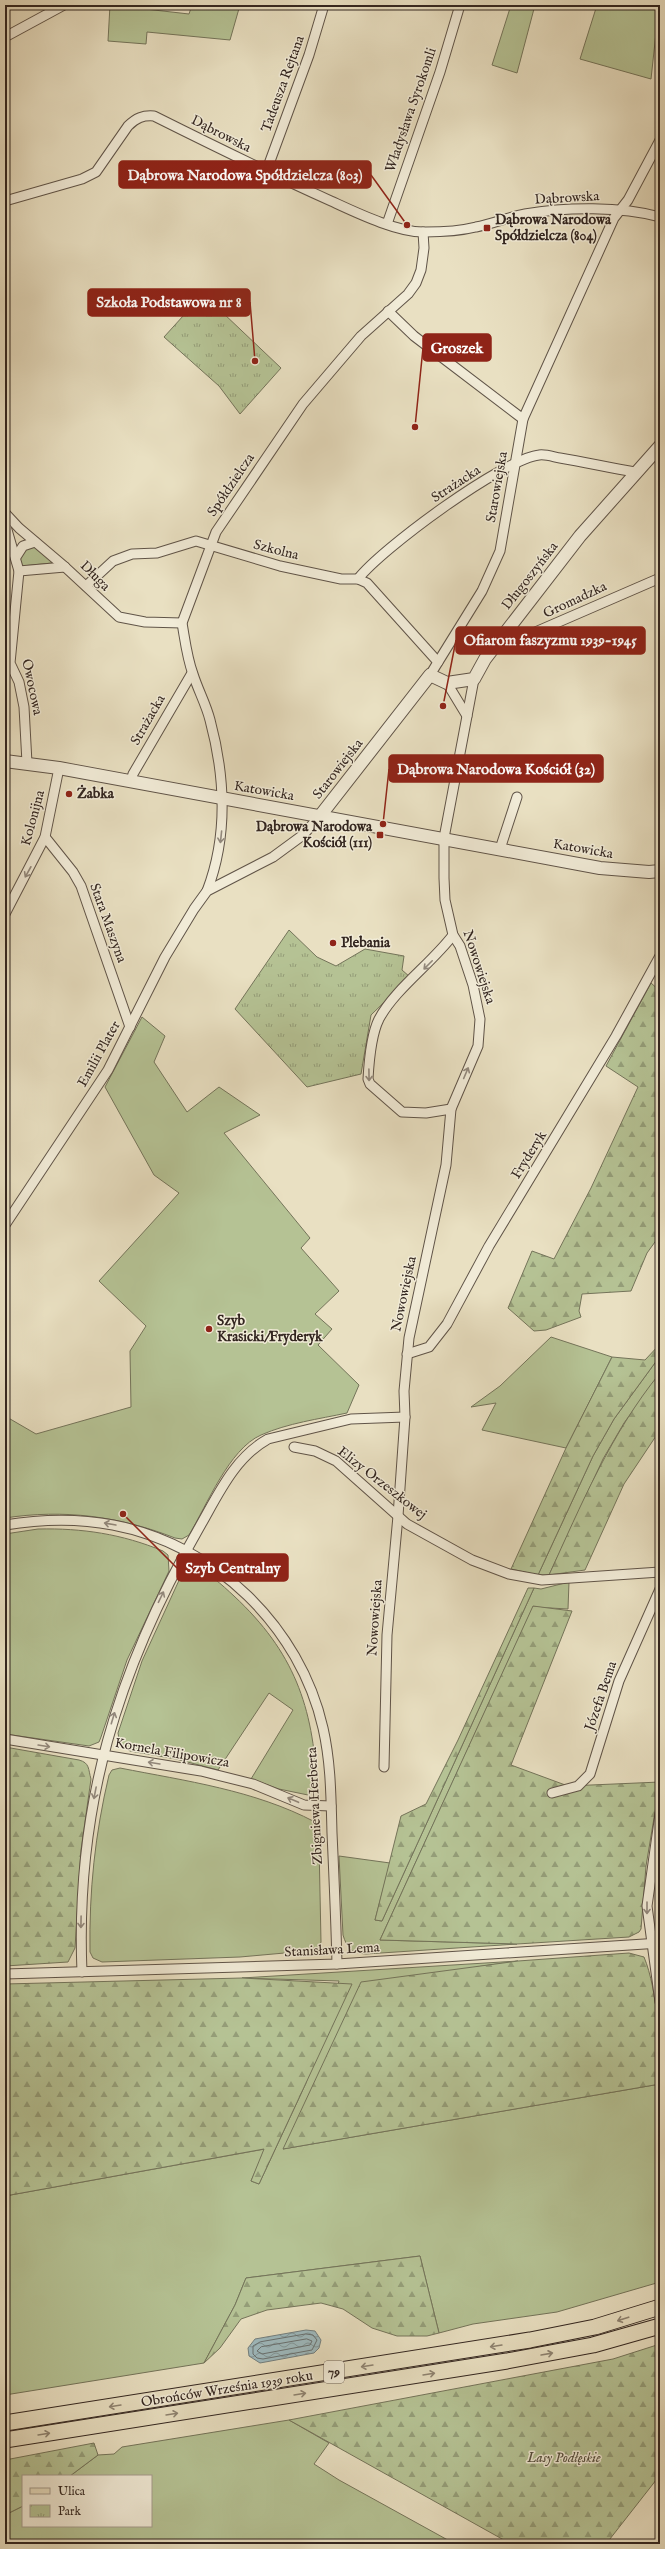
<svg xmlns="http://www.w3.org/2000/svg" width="665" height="2549" viewBox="0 0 665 2549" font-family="'IM FELL English',serif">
	<defs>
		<pattern id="forest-firs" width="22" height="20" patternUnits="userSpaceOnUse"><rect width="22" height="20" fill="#b5c294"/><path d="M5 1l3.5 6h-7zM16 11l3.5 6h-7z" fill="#949d78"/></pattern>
		<pattern id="park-tufts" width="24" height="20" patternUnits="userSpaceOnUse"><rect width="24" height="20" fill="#b5c294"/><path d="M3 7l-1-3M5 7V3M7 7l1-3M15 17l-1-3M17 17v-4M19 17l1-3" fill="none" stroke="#949d78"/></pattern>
		<pattern id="water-waves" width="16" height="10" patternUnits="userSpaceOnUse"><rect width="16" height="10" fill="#9ebabf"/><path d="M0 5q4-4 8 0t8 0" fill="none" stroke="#81979b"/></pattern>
	</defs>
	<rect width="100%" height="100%" fill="#e9e0c2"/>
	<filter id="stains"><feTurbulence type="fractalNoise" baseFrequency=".005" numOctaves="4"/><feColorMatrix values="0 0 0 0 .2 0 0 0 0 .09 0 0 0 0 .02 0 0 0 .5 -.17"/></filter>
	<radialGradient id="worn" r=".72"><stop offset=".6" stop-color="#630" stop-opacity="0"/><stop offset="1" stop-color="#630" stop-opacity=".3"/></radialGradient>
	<g fill="#b5c294" stroke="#74745a">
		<polygon points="110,5 189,14 192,5 240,5 230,40 147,32 146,44 108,41"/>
		<polygon points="511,5 535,5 517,73 492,65"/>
		<polygon points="597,5 659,5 651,79 580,59"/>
		<path d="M 33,546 L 51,559 L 52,563 L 22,566 L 19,561 C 21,551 24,550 33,546 Z"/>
		<path d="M 142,1017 L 165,1036 L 154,1062 L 187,1112 L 219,1087 L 260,1115 L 224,1133 L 310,1238 L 301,1248 L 339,1291 L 315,1314 L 332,1329 L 318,1345 L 359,1385 L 347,1413 C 319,1419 288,1423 261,1435 C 229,1449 207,1505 189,1535 L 182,1539 L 175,1538 C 119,1516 64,1509 5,1518 L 5,1416 L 36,1434 L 131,1407 L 130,1351 L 146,1326 L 99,1281 L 179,1193 L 154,1175 L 105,1087 Z"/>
		<polygon points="551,1337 612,1357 566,1448 482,1430 496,1403 471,1407 500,1386"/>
		<polygon points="660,1356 660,1373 624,1423 603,1459 549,1575 538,1575 593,1456 614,1419"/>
		<path d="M 38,1529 C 82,1528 122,1534 163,1551 L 168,1555 L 169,1571 L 127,1660 L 101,1737 L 99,1742 L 89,1746 L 5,1734 L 5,1534 Z"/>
		<path d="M 191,1568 C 207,1570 222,1585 234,1596 C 294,1652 313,1706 317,1786 L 308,1795 L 279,1789 L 251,1779 L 293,1710 L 269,1693 L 218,1770 L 176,1759 L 130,1751 L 120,1745 L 118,1733 L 142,1661 L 181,1576 Z"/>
		<path d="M 569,1582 L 568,1609 L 533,1607 L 380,1940 L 517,1944 L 366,1954 C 351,1953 347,1948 343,1935 L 339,1856 L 390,1863 L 375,1920 L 382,1921 L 534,1588 L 541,1589 Z"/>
		<path d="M 120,1768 C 186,1781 254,1790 315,1822 L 318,1828 L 319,1844 L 321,1942 L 318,1950 L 240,1957 L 102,1962 L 93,1958 L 90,1952 C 89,1891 95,1834 109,1775 L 112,1770 Z"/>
		<polygon points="518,1961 476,1967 283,2149 660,2084 660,2282 557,2312 473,2324 439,2333 420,2256 246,2278 235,2305 204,2363 5,2395 5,2196 265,2149 251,2181 259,2184 306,2083 339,1981 242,1978"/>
		<polygon points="289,2420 329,2443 314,2464 339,2480 455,2544 5,2544 5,2515 23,2506 23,2526 151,2526 151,2476 70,2476 98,2455 114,2454 122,2447"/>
	</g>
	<g fill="url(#forest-firs)" stroke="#74745a">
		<polygon points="651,983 660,991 660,1235 647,1253 631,1291 582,1294 579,1311 581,1317 546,1330 534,1331 508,1308 532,1251 554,1259 591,1188 638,1087 606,1066"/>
		<polygon points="660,1344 660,1356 614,1419 593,1456 538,1575 511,1569 566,1448 612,1357 645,1360"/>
		<path d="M 660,1373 L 660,1430 L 624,1484 L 585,1570 L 549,1575 C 581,1505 611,1433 660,1373 Z"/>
		<polygon points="528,1588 534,1588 382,1921 375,1920 401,1816 426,1804 458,1740"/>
		<polygon points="533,1606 572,1611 511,1765 568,1786 660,1782 646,1866 641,1929 639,1932 629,1937 517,1944 380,1940"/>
		<path d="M 5,1747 L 79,1760 C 90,1763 88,1769 91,1779 L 81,1850 L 75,1948 L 68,1962 L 5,1966 Z"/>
		<path d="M 629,1953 L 644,1957 C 658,1991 660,2047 660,2084 L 283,2149 L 361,1982 L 518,1961 Z"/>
		<polygon points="242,1978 352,1984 259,2184 251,2181 264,2149 5,2196 5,1984"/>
		<polygon points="420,2256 439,2333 427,2336 397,2336 372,2328 343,2309 321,2303 267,2310 241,2319 220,2348 204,2363 235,2305 246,2278"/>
		<polygon points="660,2344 660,2475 606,2544 511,2544 289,2420 613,2359"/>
		<polygon points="94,2443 98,2455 70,2476 23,2476 23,2506 5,2515 5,2460"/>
	</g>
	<g fill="url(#park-tufts)" stroke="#74745a">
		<polygon points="203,294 281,368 240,414 219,386 164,337"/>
		<polygon points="289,930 317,957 336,966 365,949 404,956 402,970 410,977 371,1015 361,1074 307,1087 235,1009"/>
	</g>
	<polygon fill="url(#water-waves)" stroke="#737f7f" points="306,2330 315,2331 321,2340 319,2348 314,2353 260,2363 249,2356 248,2348 255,2339"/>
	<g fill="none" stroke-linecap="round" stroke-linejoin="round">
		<g stroke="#687070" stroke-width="1">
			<polygon points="306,2334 313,2335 317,2340 312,2350 263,2359 257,2358 253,2354 253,2346 260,2342"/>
			<polygon points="307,2339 312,2341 310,2345 262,2354 257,2351 261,2347"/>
		</g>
		<defs>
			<g id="minor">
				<polyline points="5,37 64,5"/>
				<polyline points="266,172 309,55 324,5"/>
				<path d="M 5,201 L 82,179 L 96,172 L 128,126 C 136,118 143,115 154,116 C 212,145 271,174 331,201 C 355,212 398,233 425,232 C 441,232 460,231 476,227 C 492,224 509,217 525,214 C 565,207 621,206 660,217"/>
				<polyline points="387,224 440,72 460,5"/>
				<polyline points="388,311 414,336 523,419"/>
				<polyline points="5,513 19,528 65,567 119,617 145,622 182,623"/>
				<polyline points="5,523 19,571 10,663 19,682 24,707 27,763"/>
				<polyline points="16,557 23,546 35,542"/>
				<polyline points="19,571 65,567"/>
				<path d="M 358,579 C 381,549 503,459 539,455 C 546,454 554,457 560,458 C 585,462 610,468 635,472"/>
				<polyline points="86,586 113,561 132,554 157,553 196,541 280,566 341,579 358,579 367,583 438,662"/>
				<polyline points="500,639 517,640 660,578"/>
				<polyline points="430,675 482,591 500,551 523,419 614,218 628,200 660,140"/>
				<polyline points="447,683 467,716"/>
				<polyline points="131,781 133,774 192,673"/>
				<polyline points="45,837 73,872 81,886 130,1027"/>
				<polyline points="500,849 517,797"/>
				<path d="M 207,891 C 228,836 225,776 210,720 C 206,704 198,690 193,674 C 187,658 185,640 182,623 L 216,532 L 303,404 L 361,336 L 408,294 L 416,283 L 421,270 L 424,248 L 423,232"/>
				<polyline points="5,914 45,837 59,768"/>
				<path d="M 451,1109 L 426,1113 L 402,1112 L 370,1084 L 368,1079 C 369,1061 371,1035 379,1019 C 395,989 432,963 453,935"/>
				<polyline points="5,1225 108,1070 165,957 194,909 207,891 273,857 303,835 320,816"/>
				<polyline points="407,1354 429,1347 447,1324 489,1246 616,1036 660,956"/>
				<polyline points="294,1447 315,1451 336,1461 407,1524 472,1560 509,1574 542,1580 660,1572"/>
				<path d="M 5,1525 C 41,1519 77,1518 113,1525 C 215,1544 300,1627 323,1728 C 331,1763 331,1798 332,1833 C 334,1877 336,1921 337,1964"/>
				<polyline points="5,1739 201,1771 253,1784 304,1805 331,1806"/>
				<polyline points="384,1767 387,1635 398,1516 405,1417 404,1391 409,1338 446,1165 451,1109 478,1046 480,1019 473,985 460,946 453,935 445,900 444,878 444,838 474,679"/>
				<polyline points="552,1793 578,1786 590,1774 619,1681 660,1589"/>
				<polyline points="660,1814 647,1906 660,2002"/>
				<path d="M 82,1972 C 75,1807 118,1669 199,1528 C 218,1495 234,1458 268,1439 L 351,1419 L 405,1417"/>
				<polyline points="5,1974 337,1964 660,1943"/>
			</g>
			<g id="tertiary">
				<polyline points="5,761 59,768 600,868 649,872 660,871"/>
				<polyline points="320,816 430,675 447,683 474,679 485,659 580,536 660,446"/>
			</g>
			<g id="primary">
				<polyline points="5,2423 530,2340 595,2327 660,2307"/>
				<polyline points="5,2440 507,2361 593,2345 660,2326"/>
			</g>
		</defs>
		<use href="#minor" stroke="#605448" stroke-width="11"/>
		<use href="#tertiary" stroke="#605448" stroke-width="14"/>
		<use href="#primary" stroke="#332620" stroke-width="17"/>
		<use href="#minor" stroke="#f1ebd7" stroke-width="9"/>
		<use href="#tertiary" stroke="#f1ebd7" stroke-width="12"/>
		<use href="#primary" stroke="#e9e0c2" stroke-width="15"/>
	</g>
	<defs><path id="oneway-shaft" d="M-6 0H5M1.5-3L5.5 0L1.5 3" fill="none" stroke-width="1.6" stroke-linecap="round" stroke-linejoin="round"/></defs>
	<g stroke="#92887c">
		<use href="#oneway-shaft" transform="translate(221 837) rotate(96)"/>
		<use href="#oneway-shaft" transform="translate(28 872) rotate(119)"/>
		<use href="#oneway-shaft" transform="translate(428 965) rotate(135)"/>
		<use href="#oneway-shaft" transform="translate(466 1073) rotate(-67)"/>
		<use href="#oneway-shaft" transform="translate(369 1075) rotate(89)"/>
		<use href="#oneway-shaft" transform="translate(110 1524) rotate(-170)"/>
		<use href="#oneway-shaft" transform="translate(161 1597) rotate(-64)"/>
		<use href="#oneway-shaft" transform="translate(113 1718) rotate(-73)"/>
		<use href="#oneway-shaft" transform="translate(44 1746) rotate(9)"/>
		<use href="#oneway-shaft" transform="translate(154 1763) rotate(-171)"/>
		<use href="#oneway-shaft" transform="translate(95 1793) rotate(101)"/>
		<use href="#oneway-shaft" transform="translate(293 1800) rotate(-157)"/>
		<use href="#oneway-shaft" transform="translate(647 1908) rotate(90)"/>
		<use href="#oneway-shaft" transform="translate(81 1922) rotate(91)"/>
	</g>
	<g stroke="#8e8371">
		<use href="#oneway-shaft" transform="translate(623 2319) rotate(162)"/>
		<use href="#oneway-shaft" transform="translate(496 2346) rotate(171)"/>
		<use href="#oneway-shaft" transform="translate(547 2354) rotate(-10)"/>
		<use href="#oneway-shaft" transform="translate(367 2366) rotate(171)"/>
		<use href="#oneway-shaft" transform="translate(429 2374) rotate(-9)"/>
		<use href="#oneway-shaft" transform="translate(300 2394) rotate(-9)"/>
		<use href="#oneway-shaft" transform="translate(115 2406) rotate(171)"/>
		<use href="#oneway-shaft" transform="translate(172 2414) rotate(-9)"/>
		<use href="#oneway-shaft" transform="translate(44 2434) rotate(-9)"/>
	</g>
	<g fill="#8f2418" stroke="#f1ebd7" stroke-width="1.5">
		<rect x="483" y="224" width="8" height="8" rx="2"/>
		<circle cx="69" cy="794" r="4"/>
		<rect x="376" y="831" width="8" height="8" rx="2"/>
		<circle cx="333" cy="943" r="4"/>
		<circle cx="209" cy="1329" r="4"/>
	</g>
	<g text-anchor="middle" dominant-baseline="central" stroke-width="3" stroke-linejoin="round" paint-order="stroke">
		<rect fill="#f1ebd7" stroke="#6c6157" stroke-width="1" x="324" y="2361" width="20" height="22" rx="3"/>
		<g font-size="13" font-weight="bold" fill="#332620">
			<text x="334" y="2372">79</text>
		</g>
		<g font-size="14" fill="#332620" stroke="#f1ebd7">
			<text transform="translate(283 84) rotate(-70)">Tadeusza Rejtana</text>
			<text transform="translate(411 110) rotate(-71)">Władysława Syrokomli</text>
			<text transform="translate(221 134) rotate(27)">Dąbrowska</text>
			<text transform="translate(567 198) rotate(-3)">Dąbrowska</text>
			<text transform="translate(456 484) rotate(-33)">Strażacka</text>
			<text transform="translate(231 485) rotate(-56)">Spółdzielcza</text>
			<text transform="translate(497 487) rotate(-80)">Starowiejska</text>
			<text transform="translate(276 550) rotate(14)">Szkolna</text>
			<text transform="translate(95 576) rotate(45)">Długa</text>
			<text transform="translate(530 576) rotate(-52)">Długoszyńska</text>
			<text transform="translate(575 600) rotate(-25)">Gromadzka</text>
			<text transform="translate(32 687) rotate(78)">Owocowa</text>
			<text transform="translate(148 720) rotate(-60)">Strażacka</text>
			<text transform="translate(338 769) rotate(-52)">Starowiejska</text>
			<text transform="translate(264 791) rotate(10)">Katowicka</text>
			<text transform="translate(33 818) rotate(-75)">Kolonijna</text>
			<text transform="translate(583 849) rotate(10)">Katowicka</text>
			<text transform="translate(108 923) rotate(70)">Stara Maszyna</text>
			<text transform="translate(479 967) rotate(72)">Nowowiejska</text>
			<text transform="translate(99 1054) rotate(-61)">Emilii Plater</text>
			<text transform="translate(529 1155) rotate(-58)">Fryderyk</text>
			<text transform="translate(404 1294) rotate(-78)">Nowowiejska</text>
			<text transform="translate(382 1483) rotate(38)">Elizy Orzeszkowej</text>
			<text transform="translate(375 1618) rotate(-86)">Nowowiejska</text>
			<text transform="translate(601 1696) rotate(-71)">Józefa Bema</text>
			<text transform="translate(172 1753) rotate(10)">Kornela Filipowicza</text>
			<text transform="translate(315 1806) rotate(-93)">Zbigniewa Herberta</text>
			<text transform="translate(332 1950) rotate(-3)">Stanisława Lema</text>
			<text transform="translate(227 2389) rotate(-9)">Obrońców Września 1939 roku</text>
		</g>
		<g font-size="14" font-weight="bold" fill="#332620" stroke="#f1ebd7" text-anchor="start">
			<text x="495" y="220">Dąbrowa Narodowa<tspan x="495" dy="16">Spółdzielcza (804)</tspan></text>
			<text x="77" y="794">Żabka</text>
			<text x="372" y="827" text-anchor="end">Dąbrowa Narodowa<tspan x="372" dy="16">Kościół (111)</tspan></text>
			<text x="341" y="943">Plebania</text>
			<text x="217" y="1321">Szyb<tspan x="217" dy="16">Krasicki/Fryderyk</tspan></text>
		</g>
		<g font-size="14" font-style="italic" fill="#544d3d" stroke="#f1ebd7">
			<text x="564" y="2458">Lasy Podłęskie</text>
		</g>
	</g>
	<path fill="none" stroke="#8f2418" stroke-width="1.5" d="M407 225L371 175M255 361L250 302M415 427L423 348M443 706L456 640M383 824L389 769M123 1514L177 1568"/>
	<g fill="#8f2418" stroke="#f1ebd7" stroke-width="1.5">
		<circle cx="407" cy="225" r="4"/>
		<circle cx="255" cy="361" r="4"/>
		<circle cx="415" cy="427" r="4"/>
		<circle cx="443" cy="706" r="4"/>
		<circle cx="383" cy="824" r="4"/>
		<circle cx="123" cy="1514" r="4"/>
	</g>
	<g fill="#8f2418" stroke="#8f2418" stroke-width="1.5">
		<rect x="119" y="161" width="252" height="27" rx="4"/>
		<rect x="88" y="289" width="162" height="27" rx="4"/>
		<rect x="423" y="334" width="68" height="27" rx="4"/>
		<rect x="456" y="627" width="189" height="27" rx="4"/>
		<rect x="389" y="755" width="214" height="27" rx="4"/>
		<rect x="177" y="1554" width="111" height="27" rx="4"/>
	</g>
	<g font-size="15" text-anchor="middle" font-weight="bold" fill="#fff">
		<text x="245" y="180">Dąbrowa Narodowa Spółdzielcza (803)</text>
		<text x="169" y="307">Szkoła Podstawowa nr 8</text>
		<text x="457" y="353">Groszek</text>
		<text x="550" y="645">Ofiarom faszyzmu 1939-1945</text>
		<text x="496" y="774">Dąbrowa Narodowa Kościół (32)</text>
		<text x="233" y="1573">Szyb Centralny</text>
	</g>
	<rect width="665" height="2549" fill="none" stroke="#e9e0c2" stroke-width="20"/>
	<rect x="6" y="6" width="653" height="2537" fill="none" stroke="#332620" stroke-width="2"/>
	<rect x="10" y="10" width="645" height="2529" fill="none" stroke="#332620"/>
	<rect x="22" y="2475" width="130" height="52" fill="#f1ebd7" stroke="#a59c8e"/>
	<rect x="30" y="2488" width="20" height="6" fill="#e9e0c2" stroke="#a59c8e"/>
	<text x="58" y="2495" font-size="12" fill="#332620">Ulica</text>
	<rect x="30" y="2505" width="20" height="12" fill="url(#park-tufts)" stroke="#a59c8e"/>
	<text x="58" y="2515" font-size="12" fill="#332620">Park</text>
	<rect width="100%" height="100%" filter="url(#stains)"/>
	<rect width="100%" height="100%" fill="url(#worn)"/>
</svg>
